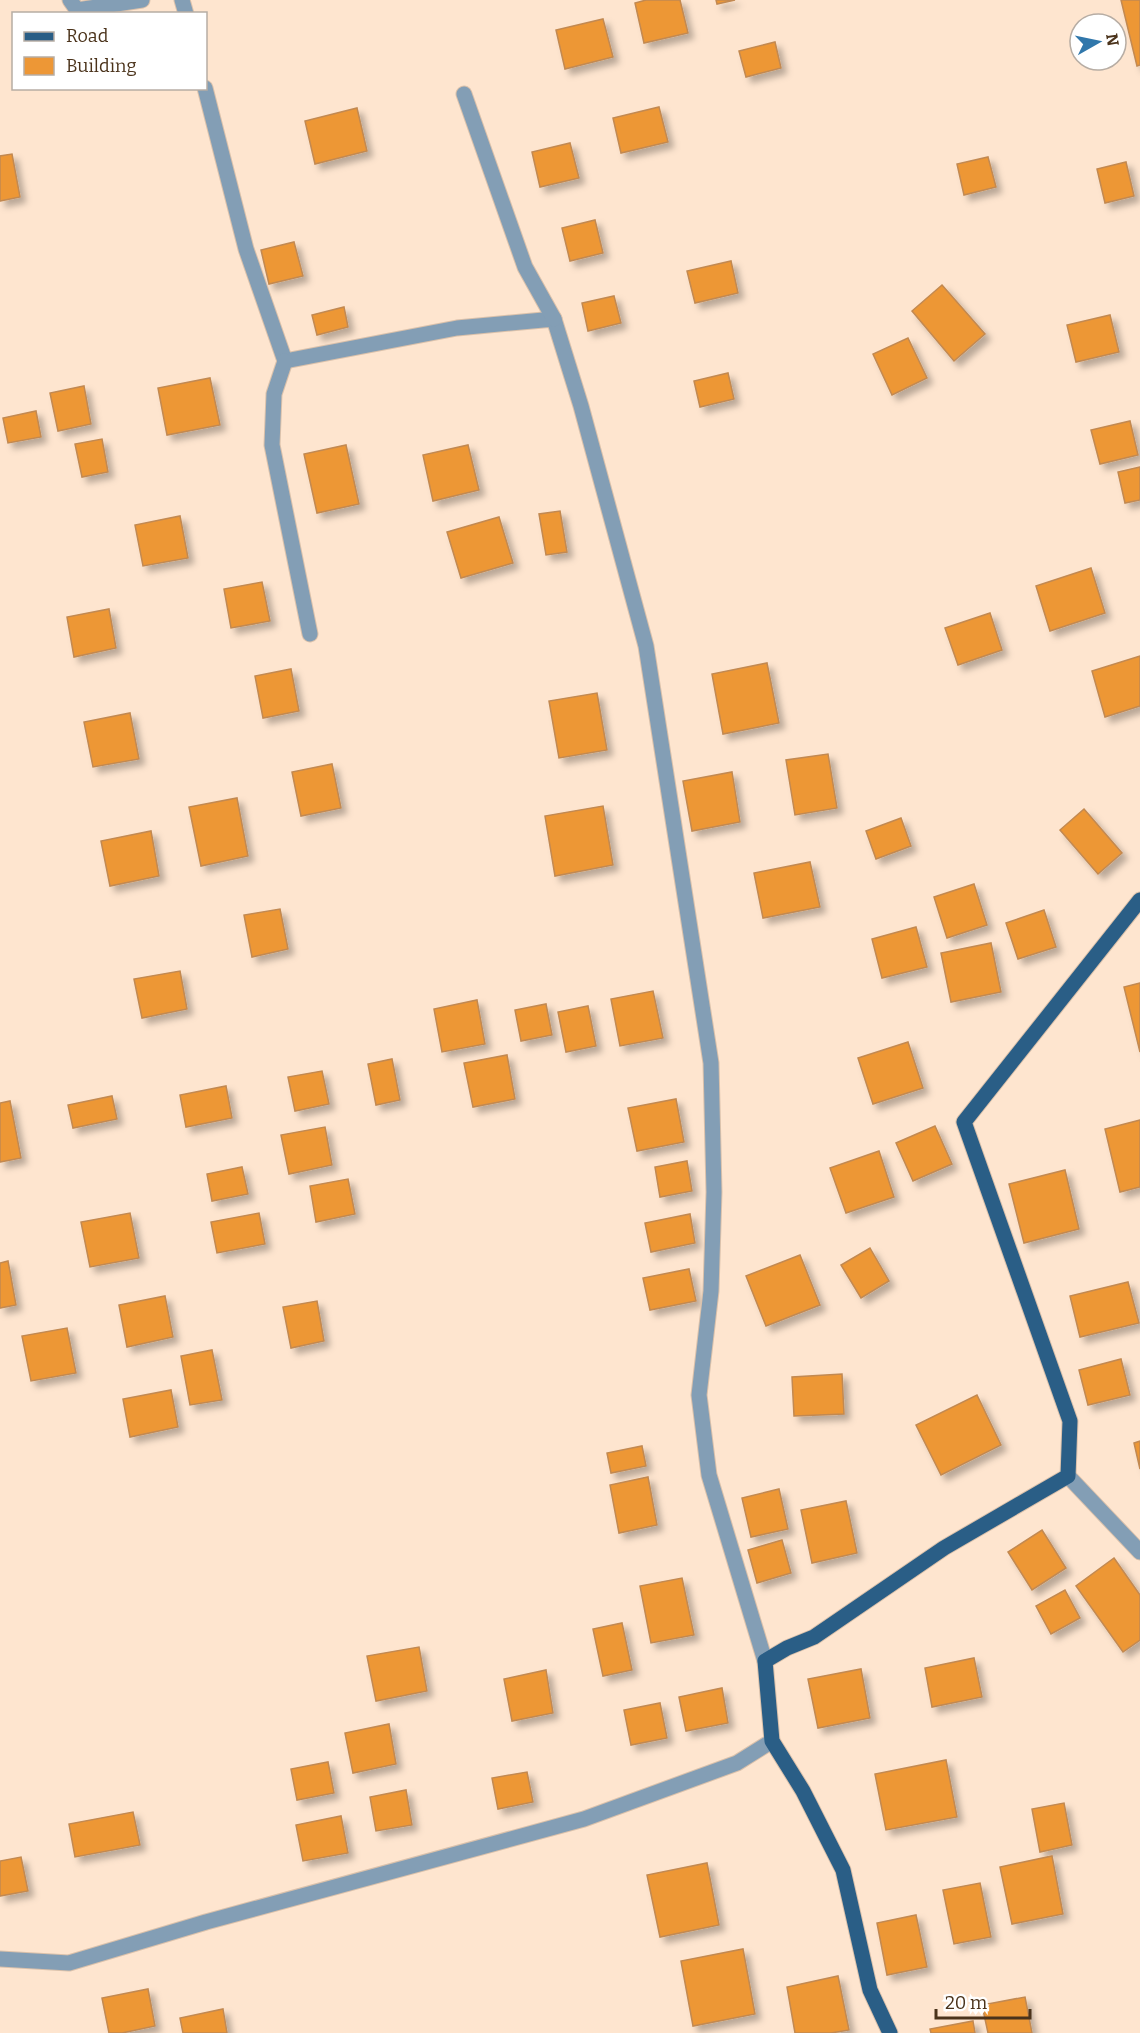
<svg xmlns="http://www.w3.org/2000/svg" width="1140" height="2033" viewBox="0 0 1140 2033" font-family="Bitter,serif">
	<defs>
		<filter id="shadow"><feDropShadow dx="5.5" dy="5.5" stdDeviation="3" flood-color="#0004"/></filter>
	</defs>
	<rect width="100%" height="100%" fill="#fee5cf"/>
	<g fill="#ed9736" stroke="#c28951" stroke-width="1.5" filter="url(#shadow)">
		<polygon points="646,0 680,0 688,33 644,43 635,3"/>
		<polygon points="716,0 735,0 717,4"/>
		<polygon points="1121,0 1140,0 1140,65 1137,66"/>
		<polygon points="603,19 613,57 565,69 556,30"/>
		<polygon points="775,42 781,68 746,77 739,51"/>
		<polygon points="659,107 668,142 621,153 613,118"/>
		<polygon points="357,108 367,151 315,164 305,121"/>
		<polygon points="570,143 579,178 540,187 532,152"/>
		<polygon points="12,154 20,197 0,201 0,156"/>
		<polygon points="988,157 996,187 964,195 957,164"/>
		<polygon points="1126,162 1134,196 1105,203 1097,169"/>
		<polygon points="595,220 603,253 570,261 562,228"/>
		<polygon points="294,242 303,276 269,284 261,250"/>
		<polygon points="731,261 738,293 695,303 687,271"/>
		<polygon points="942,285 985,334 954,361 912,311"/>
		<polygon points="614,296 621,323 588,331 582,303"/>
		<polygon points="344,307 348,327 317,335 312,315"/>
		<polygon points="1110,315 1119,352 1076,362 1067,325"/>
		<polygon points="908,338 927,378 892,395 873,354"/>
		<polygon points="728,373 734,399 700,407 694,381"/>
		<polygon points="210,378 220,425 167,435 158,388"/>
		<polygon points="84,386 91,424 58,431 50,393"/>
		<polygon points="36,411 41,437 8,443 3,418"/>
		<polygon points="1130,421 1138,455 1100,464 1091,430"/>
		<polygon points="102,439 108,472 82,477 75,444"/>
		<polygon points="346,445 359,504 317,513 304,454"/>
		<polygon points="468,445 479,490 433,501 423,455"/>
		<polygon points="1140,467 1140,500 1125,503 1118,472"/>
		<polygon points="560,511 567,552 546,555 539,514"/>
		<polygon points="180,516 188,558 143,566 135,525"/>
		<polygon points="499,517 513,563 461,578 447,532"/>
		<polygon points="1091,568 1105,613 1050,631 1036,586"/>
		<polygon points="262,582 270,621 231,628 224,589"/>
		<polygon points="109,609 116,648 74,657 67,617"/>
		<polygon points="990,613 1002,650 958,665 945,628"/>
		<polygon points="1140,656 1140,706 1105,717 1092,671"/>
		<polygon points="767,663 779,723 723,734 712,674"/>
		<polygon points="291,669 299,711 263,718 255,676"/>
		<polygon points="597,693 607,750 559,758 549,701"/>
		<polygon points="130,713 139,759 93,767 84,722"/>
		<polygon points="828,754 837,808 795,815 786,760"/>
		<polygon points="332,764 341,808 301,816 292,772"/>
		<polygon points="732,772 740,822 692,831 683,781"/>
		<polygon points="237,798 248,856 201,866 189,807"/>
		<polygon points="603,806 613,865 555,876 545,816"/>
		<polygon points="1084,809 1122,853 1098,874 1060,830"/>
		<polygon points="901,818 911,846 876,859 866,831"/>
		<polygon points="151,831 159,876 110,886 101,841"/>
		<polygon points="810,862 820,907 763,918 754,873"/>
		<polygon points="974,884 987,925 947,938 934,897"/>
		<polygon points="280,909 288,949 252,957 244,915"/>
		<polygon points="1044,910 1056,947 1018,959 1006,923"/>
		<polygon points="916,927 927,967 882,978 872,939"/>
		<polygon points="991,943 1001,992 951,1002 941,953"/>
		<polygon points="180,971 187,1009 142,1018 134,979"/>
		<polygon points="1140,983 1140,1052 1124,987"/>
		<polygon points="653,991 663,1038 620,1046 611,999"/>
		<polygon points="477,1000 485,1044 442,1052 434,1009"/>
		<polygon points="546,1004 552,1035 521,1041 515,1010"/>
		<polygon points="588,1006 596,1046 566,1052 558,1012"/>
		<polygon points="908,1042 923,1088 873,1104 858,1058"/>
		<polygon points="507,1055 515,1099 473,1107 464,1063"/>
		<polygon points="392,1059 400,1100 376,1105 368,1064"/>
		<polygon points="322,1071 329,1104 295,1111 288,1077"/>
		<polygon points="226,1086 232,1118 186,1127 180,1095"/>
		<polygon points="112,1096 117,1119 73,1128 68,1105"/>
		<polygon points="676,1099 684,1142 637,1151 628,1108"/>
		<polygon points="10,1101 21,1158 0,1162 0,1103"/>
		<polygon points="1140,1120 1140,1187 1120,1192 1105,1129"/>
		<polygon points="935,1126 952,1164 913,1181 896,1143"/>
		<polygon points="325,1127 332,1165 289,1174 281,1135"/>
		<polygon points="879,1151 894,1197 846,1213 830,1168"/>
		<polygon points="687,1161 692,1191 660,1197 655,1167"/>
		<polygon points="242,1167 248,1194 212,1201 207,1174"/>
		<polygon points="1065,1170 1079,1229 1024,1243 1009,1184"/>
		<polygon points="348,1179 355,1214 316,1222 310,1186"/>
		<polygon points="130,1213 139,1258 90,1267 81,1222"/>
		<polygon points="259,1213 265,1244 217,1253 211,1222"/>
		<polygon points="690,1214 695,1243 651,1252 645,1223"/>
		<polygon points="870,1248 889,1281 861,1298 841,1265"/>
		<polygon points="800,1255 820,1305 766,1326 746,1276"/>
		<polygon points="8,1261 16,1305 0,1308 0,1263"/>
		<polygon points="689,1269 696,1301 650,1310 643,1278"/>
		<polygon points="1128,1282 1139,1323 1080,1337 1070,1296"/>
		<polygon points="165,1296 173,1337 127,1347 119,1305"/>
		<polygon points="317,1301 324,1341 291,1348 283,1307"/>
		<polygon points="67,1328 76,1373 31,1381 22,1336"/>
		<polygon points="212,1350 222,1400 190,1405 181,1356"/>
		<polygon points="1121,1359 1130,1395 1088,1405 1079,1370"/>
		<polygon points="842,1374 844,1414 794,1416 792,1377"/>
		<polygon points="171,1390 178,1427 130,1437 123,1399"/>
		<polygon points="977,1395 1001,1445 941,1475 916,1425"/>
		<polygon points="1140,1441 1140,1469 1134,1443"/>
		<polygon points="642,1446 646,1466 611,1473 607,1453"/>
		<polygon points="648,1477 657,1525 619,1533 610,1485"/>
		<polygon points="779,1489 788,1529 751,1537 742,1498"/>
		<polygon points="846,1501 857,1553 812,1563 801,1510"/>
		<polygon points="1042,1530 1066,1568 1032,1590 1008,1552"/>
		<polygon points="782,1540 791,1573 757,1583 748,1550"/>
		<polygon points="1114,1558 1140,1595 1140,1640 1123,1652 1076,1586"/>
		<polygon points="682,1578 694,1635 651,1643 640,1586"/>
		<polygon points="1065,1590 1080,1618 1051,1634 1036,1606"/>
		<polygon points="622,1623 632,1670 603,1676 593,1629"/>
		<polygon points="419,1647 427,1691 376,1701 367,1656"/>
		<polygon points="974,1658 982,1697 932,1707 925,1668"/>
		<polygon points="861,1669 870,1718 818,1728 808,1679"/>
		<polygon points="546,1670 553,1713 512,1721 504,1679"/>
		<polygon points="722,1688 728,1723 686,1731 679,1697"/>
		<polygon points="660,1703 667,1738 631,1745 624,1710"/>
		<polygon points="389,1724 396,1764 353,1773 345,1733"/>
		<polygon points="946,1760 957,1817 886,1830 875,1774"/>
		<polygon points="328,1762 334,1793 297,1800 291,1769"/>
		<polygon points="527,1772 533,1802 498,1809 492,1778"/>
		<polygon points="406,1790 412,1825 376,1831 370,1797"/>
		<polygon points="1064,1803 1072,1845 1040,1852 1032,1809"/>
		<polygon points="133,1812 140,1845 75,1857 69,1824"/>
		<polygon points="341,1816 348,1853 303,1861 296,1825"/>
		<polygon points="1052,1856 1063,1914 1012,1924 1000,1867"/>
		<polygon points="21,1857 28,1891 0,1896 0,1861"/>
		<polygon points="707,1863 719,1925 660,1937 647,1875"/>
		<polygon points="980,1883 991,1937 954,1944 943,1890"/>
		<polygon points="916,1915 927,1967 887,1975 877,1923"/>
		<polygon points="743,1949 755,2014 693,2026 681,1961"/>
		<polygon points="838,1976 849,2030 831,2033 795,2033 787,1987"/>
		<polygon points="148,1989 155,2026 122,2033 109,2033 102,1998"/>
		<polygon points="1025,1997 1032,2033 988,2033 982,2005"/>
		<polygon points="223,2009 227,2033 183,2033 180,2018"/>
		<polygon points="973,2021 975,2033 931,2033 930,2029"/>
	</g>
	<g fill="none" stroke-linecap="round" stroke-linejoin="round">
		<defs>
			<g id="minor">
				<polyline points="70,0 77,10 142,0"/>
				<polyline points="182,0 186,14"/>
				<polyline points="205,88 246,249 285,361 457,328 554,319 581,406 646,646 711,1063 714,1192 711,1291 699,1395 709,1475 765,1661"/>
				<polyline points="464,94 525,267 554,319"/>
				<polyline points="285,361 274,394 272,445 310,634"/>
				<polyline points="1068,1476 1140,1552"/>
				<polyline points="0,1959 69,1963 206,1922 584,1819 737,1763 772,1741"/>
			</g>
			<polyline id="major" points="890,2033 870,1990 843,1870 803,1791 772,1741 765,1661 787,1648 814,1637 944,1548 1068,1476 1070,1421 964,1122 1140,900"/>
		</defs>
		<use href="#minor" stroke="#dac1ab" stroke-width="17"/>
		<use href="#major" stroke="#dac1ab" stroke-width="17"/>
		<use href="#minor" stroke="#839eb5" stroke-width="15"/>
		<use href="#major" stroke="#2a5e86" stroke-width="15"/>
	</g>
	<rect x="12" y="12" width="195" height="78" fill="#ffffff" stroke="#b7ada4" stroke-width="1.5"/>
	<rect x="24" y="32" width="30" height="9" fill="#2a5e86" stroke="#b7ada4" stroke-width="1.5"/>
	<text x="66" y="42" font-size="18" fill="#4b331b">Road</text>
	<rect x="24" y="57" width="30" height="18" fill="#ed9736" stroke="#b7ada4" stroke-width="1.5"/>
	<text x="66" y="72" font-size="18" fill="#4b331b">Building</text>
	<g transform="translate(1098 42) rotate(81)"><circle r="28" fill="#ffffff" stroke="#b7ada4" stroke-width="1.5"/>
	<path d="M0-4.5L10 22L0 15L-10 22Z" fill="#3077ab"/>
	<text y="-9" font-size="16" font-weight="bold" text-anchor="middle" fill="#4b331b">N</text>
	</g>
	<path d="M936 2009v9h94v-9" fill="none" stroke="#4b331b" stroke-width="3"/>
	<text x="945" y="2009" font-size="18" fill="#4b331b" stroke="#ffffff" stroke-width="4.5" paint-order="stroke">20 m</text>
</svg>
